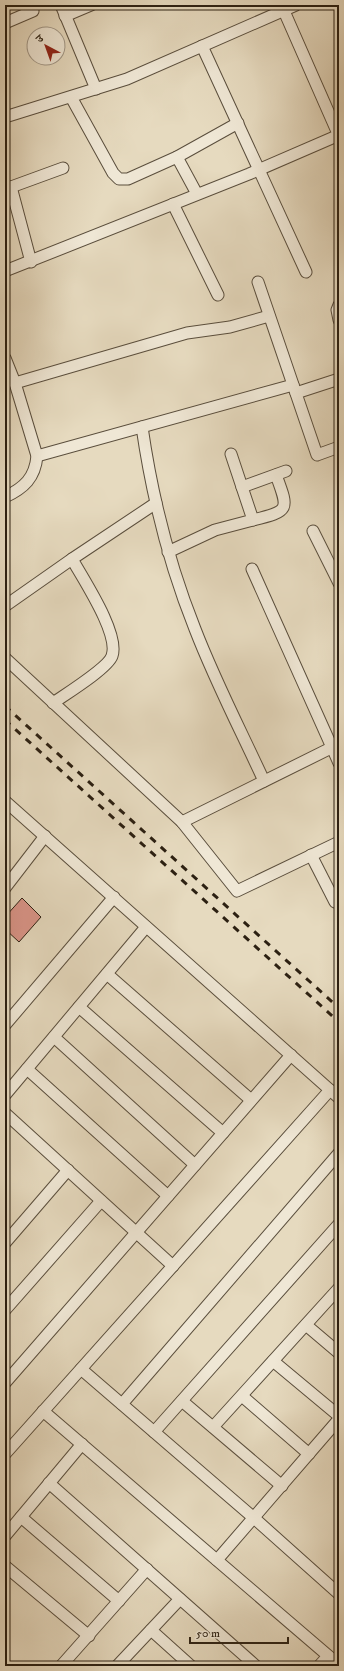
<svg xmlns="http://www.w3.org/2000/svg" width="344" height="1671" viewBox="0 0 344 1671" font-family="'IM FELL DW Pica','Noto Serif Devanagari',serif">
	<rect width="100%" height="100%" fill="#e6dabf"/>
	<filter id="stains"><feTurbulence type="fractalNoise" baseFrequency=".005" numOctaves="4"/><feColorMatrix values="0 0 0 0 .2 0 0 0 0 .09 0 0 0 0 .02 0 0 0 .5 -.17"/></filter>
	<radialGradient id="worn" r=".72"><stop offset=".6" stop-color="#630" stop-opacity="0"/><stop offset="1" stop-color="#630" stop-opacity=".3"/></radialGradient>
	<polygon fill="#db9589" stroke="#2c2012" points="22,898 41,917 19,942 5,929 5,917"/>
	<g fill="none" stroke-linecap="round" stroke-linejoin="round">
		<defs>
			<g id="street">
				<polyline points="61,5 96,89"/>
				<polyline points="284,11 339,136"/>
				<polyline points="65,16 91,5"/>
				<polyline points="5,23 33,11"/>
				<polyline points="202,46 306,272"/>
				<polyline points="71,97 113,173 119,179 128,179 177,157 197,194"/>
				<polyline points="5,117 127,79 296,5"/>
				<polyline points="177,157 238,123"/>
				<polyline points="11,187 63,168"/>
				<polyline points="5,189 11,187 31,262"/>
				<polyline points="173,204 218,295"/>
				<polyline points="5,271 249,174 339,135"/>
				<polyline points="258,282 317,455 339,447"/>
				<polyline points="339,305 337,310 339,320"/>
				<path d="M 5,358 L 15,383 L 37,456 C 35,478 24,488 5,497"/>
				<polyline points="15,383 187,333 230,327 269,316"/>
				<polyline points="296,393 339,379"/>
				<path d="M 142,427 C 152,496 169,564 195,629 C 215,681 241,731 264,781"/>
				<polyline points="37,456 293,385"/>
				<polyline points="242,487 286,471"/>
				<path d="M 253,520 C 290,511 289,510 276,475"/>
				<polyline points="313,531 339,583"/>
				<polyline points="168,552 215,530 253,520 231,454"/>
				<polyline points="252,569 339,763"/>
				<polyline points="5,606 72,559"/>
				<polyline points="5,658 182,822 237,891 339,842"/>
				<path d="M 53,703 C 66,694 108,668 112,656 C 120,634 83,579 72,559 L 156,503"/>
				<polyline points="5,801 339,1098"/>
				<polyline points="182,822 339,744"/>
				<polyline points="311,855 335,902"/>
				<polyline points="5,888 45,836"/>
				<polyline points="107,974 251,1100"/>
				<polyline points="79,1007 223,1133"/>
				<polyline points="5,1025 114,897"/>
				<polyline points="54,1037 195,1165"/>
				<polyline points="27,1069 168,1196"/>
				<polyline points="5,1095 146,927"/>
				<polyline points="5,1113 173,1266"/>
				<polyline points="5,1243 68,1170"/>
				<polyline points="5,1310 101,1201"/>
				<polyline points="306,1325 339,1353"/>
				<polyline points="273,1361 339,1416"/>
				<polyline points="81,1369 254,1518 339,1594"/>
				<polyline points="5,1383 291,1055"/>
				<polyline points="242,1396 309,1454"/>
				<polyline points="182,1401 282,1486"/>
				<polyline points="122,1404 339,1153"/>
				<polyline points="43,1411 339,1665"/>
				<polyline points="213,1427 339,1288"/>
				<polyline points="154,1432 339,1224"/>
				<polyline points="5,1454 330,1090"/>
				<polyline points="49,1483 256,1666"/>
				<polyline points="21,1517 119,1601"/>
				<polyline points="5,1536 82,1444"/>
				<polyline points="217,1560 339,1419"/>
				<polyline points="5,1566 89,1636"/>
				<polyline points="151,1630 191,1666"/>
				<polyline points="61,1666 147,1569"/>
				<polyline points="117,1666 180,1599"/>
				<polyline points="319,1666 328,1656"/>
			</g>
		</defs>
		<use href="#street" stroke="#5a4e3d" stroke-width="13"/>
		<use href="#street" stroke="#efe7d5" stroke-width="11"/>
		<g stroke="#2c2012" stroke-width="3" stroke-dasharray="7 7" stroke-linecap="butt">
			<polyline points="5,706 339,1008"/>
			<polyline points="5,720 339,1022"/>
		</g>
	</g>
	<rect width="344" height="1671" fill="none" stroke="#e6dabf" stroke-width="20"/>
	<rect x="6" y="6" width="332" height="1659" fill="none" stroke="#2c2012" stroke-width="2"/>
	<rect x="10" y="10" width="324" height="1651" fill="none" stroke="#2c2012"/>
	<g transform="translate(46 46) rotate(319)"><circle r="19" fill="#efe7d5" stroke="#a19787"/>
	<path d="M0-3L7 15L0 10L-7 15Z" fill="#8f2418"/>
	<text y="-6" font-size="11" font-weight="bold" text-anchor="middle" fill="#2c2012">उ</text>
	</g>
	<path d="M190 1637v6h98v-6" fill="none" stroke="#2c2012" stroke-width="2"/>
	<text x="196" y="1637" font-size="12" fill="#2c2012" stroke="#efe7d5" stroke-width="3" paint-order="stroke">50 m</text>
	<rect width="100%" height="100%" filter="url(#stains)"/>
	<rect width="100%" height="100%" fill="url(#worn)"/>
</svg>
